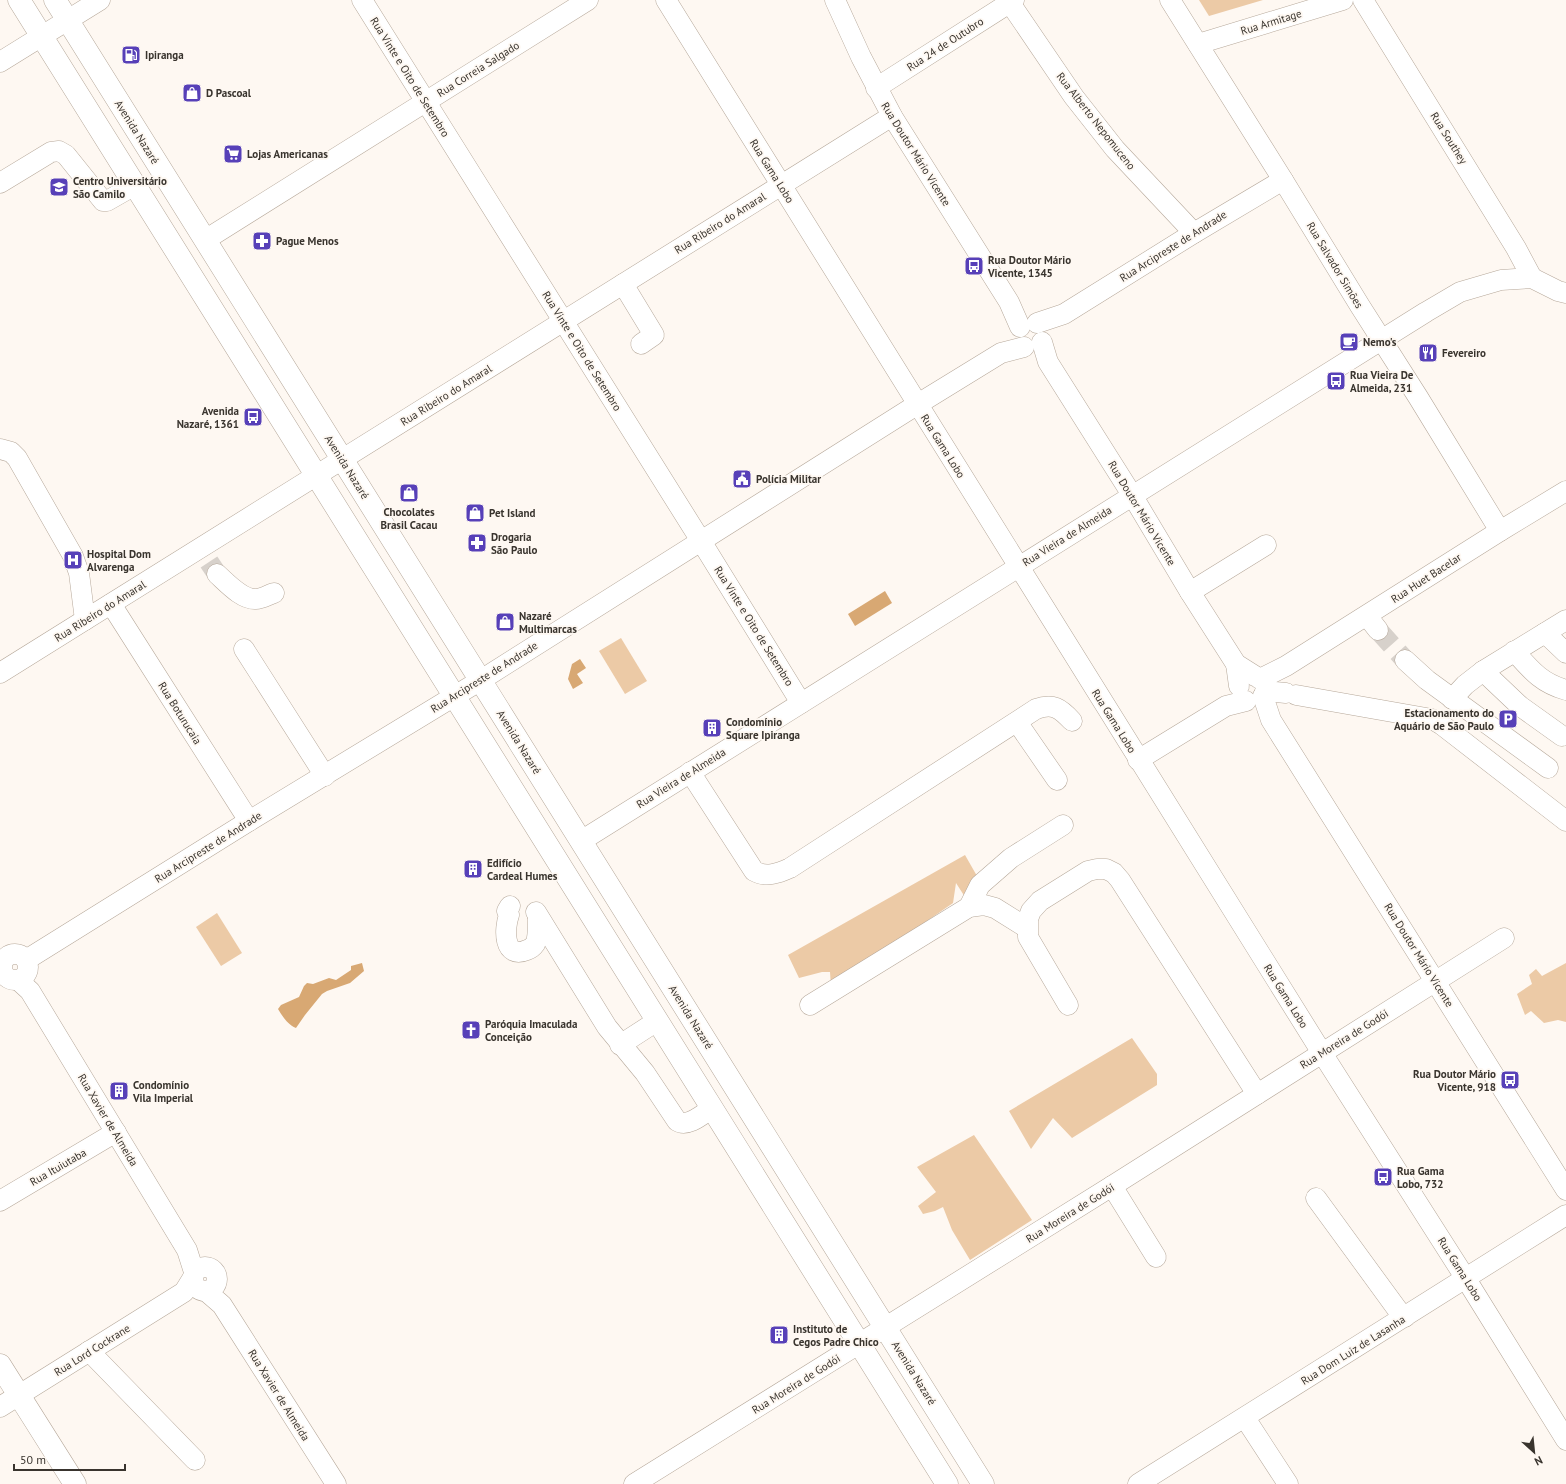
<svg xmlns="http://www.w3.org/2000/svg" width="1566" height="1484" viewBox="0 0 1566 1484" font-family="'PT Sans',sans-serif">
	<rect width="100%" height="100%" fill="#fef8f2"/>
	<g fill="#eccaa6">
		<polygon points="1199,0 1263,0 1209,16"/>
		<polygon points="621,638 647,681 625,694 599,651"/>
		<polygon points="965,855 977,876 965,897 956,883 953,903 831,987 830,972 822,972 799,978 788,955"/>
		<polygon points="217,913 242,953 221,966 196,927"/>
		<polygon points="1566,963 1566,1022 1558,1020 1544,1023 1531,1011 1525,1015 1517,994 1532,984 1529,975 1536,969 1542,976"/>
		<polygon points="1132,1038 1157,1074 1157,1085 1072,1138 1053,1118 1031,1149 1009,1111"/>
		<polygon points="974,1135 1032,1220 970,1260 952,1230 943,1207 935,1211 923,1214 918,1206 936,1192 917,1167"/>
	</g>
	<g fill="#d8a873">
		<polygon points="885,591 892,603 855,626 848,614"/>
		<polygon points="580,659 586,668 577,674 583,683 573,689 568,679 572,664"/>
		<path d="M 362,963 L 364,971 L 350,983 L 327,991 L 322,994 L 305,1015 L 296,1028 C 287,1024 283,1017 278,1009 L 281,1005 L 299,997 L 304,986 L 307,983 L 313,984 L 329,978 L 336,980 L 351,970 L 351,966 Z"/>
	</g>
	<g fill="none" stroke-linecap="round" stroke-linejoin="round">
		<g stroke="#d7d1cb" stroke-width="20" stroke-dasharray="20 10" stroke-linecap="butt">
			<polyline points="209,562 217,574"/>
			<polyline points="1378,630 1405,660"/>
		</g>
		<defs>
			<g id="minor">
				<polyline points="362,0 701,541 801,703"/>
				<polyline points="666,0 1322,1053 1466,1279 1566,1440"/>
				<polyline points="835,0 861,57 892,116 1009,302 1020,327"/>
				<polyline points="1008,0 1074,97 1115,149 1194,233"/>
				<polyline points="1170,0 1283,180 1360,306 1418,397 1500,531"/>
				<polyline points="1363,0 1516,248 1532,278"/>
				<polyline points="1198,44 1343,0"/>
				<polyline points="0,62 100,0"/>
				<polyline points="876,88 1014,0"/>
				<polyline points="0,183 51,152 59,151 66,155 103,201 107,201 135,185"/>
				<polyline points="205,240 588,0"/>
				<polyline points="623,284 654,335 641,344"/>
				<polyline points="1037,323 1064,314 1194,233 1283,180"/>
				<polyline points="1042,342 1048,362 1132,495 1190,592 1236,664 1255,676"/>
				<polyline points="0,449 11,452 17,458 73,556 79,573 85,620"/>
				<path d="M 217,574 C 227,583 242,600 256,599 C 262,599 268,595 274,593"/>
				<polyline points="1190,592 1266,545"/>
				<polyline points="111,604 249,821"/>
				<polyline points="1367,616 1378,630"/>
				<polyline points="1545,633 1566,653"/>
				<polyline points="244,649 325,776"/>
				<path d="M 1514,651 C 1531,670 1541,683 1566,690"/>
				<polyline points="1405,660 1427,680 1548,768"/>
				<polyline points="1236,664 1239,686"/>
				<polyline points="0,673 892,116"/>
				<polyline points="1260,679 1286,666 1500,531 1566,491"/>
				<polyline points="1265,691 1286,693"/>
				<polyline points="1296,695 1432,719 1442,725 1566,821"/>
				<polyline points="1263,696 1271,720 1566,1190"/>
				<polyline points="1452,699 1465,685 1483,671"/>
				<polyline points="1017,722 1057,780"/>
				<polyline points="1562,736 1520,706 1483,671 1566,620"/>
				<polyline points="1138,760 1226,706 1246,701"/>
				<path d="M 690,772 L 754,871 C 766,878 779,873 790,868 L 1036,709 C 1053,703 1060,708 1072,721"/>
				<polyline points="581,841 1426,312 1460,292 1501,280 1532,278 1558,291 1566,293"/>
				<path d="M 510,906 L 507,911 L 509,915 C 504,929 503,960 527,950 C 530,949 533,947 535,944 C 538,939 538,923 538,917"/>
				<polyline points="969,907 980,885 1011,858 1063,825"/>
				<path d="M 536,912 L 607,1027 L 645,1073 L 677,1121 C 688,1128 703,1114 712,1108"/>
				<circle cx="15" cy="967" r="13"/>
				<polyline points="26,960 249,821 481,680 918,404 1001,353 1024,347"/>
				<polyline points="18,980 30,991 187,1250 194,1272"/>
				<polyline points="810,1005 969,907 984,905 995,908 1027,928"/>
				<polyline points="1068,1005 1028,937 1028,919 1031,911 1040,901 1088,871 1097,869 1106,869 1114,873 1120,880 1257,1094"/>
				<polyline points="620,1045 657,1021"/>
				<polyline points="1112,1186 1156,1257"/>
				<polyline points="1316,1198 1397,1309 1405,1317"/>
				<polyline points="0,1201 116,1132"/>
				<circle cx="205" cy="1279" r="12"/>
				<polyline points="207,1292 222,1305 336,1484"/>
				<polyline points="89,1351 195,1460"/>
				<polyline points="0,1407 184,1292 192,1279"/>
				<polyline points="1245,1418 1288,1484"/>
				<polyline points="634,1484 1112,1186 1504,938"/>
				<polyline points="1138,1484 1566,1215"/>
			</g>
			<g id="major">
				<polyline points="19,0 947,1484"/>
				<polyline points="55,0 983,1484"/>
				<polyline points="0,1365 75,1484"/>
			</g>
		</defs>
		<use href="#minor" stroke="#b6a89a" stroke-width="21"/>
		<use href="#major" stroke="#b6a89a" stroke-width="23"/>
		<use href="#minor" stroke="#fff" stroke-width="20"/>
		<use href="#major" stroke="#fff" stroke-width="22"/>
	</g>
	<defs>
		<symbol id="fuel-square" viewBox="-11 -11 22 22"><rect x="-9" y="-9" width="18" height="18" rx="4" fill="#5740b8" stroke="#fef8f2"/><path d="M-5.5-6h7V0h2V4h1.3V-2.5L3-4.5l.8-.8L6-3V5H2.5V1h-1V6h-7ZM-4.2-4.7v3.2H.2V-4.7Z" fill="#fff"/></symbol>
		<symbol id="shop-square" viewBox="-11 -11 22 22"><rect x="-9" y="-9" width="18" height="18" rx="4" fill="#5740b8" stroke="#fef8f2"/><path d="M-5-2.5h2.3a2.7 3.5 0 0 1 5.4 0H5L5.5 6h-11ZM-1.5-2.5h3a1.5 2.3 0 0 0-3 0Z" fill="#fff"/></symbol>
		<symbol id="supermarket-square" viewBox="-11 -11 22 22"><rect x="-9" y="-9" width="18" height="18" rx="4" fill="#5740b8" stroke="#fef8f2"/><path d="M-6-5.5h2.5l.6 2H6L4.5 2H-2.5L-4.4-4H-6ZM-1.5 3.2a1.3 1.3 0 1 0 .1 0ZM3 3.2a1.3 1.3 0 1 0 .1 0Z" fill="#fff"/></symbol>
		<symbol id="university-square" viewBox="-11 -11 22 22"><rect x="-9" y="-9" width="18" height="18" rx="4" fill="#5740b8" stroke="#fef8f2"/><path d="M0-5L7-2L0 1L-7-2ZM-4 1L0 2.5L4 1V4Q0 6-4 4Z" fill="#fff"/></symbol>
		<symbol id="pharmacy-square" viewBox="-11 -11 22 22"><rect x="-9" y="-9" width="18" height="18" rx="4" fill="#5740b8" stroke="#fef8f2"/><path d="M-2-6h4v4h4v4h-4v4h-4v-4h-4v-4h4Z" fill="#fff"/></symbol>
		<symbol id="bus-square" viewBox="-11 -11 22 22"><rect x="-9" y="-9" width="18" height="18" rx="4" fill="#5740b8" stroke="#fef8f2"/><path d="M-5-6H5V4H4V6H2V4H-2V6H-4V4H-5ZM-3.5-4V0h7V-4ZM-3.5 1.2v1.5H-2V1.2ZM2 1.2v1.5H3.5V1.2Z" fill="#fff"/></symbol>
		<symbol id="cafe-square" viewBox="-11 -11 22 22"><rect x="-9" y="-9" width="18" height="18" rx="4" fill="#5740b8" stroke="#fef8f2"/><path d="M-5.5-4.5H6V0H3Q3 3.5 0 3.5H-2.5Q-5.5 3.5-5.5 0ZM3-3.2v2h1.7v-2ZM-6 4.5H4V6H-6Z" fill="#fff"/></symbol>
		<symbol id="restaurant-square" viewBox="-11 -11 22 22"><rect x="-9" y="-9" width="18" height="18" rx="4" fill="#5740b8" stroke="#fef8f2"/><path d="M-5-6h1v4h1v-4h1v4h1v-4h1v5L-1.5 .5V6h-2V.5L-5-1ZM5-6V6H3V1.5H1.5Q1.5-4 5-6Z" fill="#fff"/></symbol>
		<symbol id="civic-square" viewBox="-11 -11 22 22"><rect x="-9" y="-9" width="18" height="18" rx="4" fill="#5740b8" stroke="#fef8f2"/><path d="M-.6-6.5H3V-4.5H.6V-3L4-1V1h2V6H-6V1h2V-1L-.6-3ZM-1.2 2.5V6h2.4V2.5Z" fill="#fff"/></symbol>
		<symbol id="hospital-square" viewBox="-11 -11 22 22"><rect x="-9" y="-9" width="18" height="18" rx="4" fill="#5740b8" stroke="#fef8f2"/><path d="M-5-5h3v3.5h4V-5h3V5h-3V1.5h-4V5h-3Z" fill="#fff"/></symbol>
		<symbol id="parking-square" viewBox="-11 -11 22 22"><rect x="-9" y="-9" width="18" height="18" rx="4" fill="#5740b8" stroke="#fef8f2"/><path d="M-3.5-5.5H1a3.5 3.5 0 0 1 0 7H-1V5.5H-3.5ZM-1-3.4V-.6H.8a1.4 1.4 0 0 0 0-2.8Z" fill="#fff"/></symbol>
		<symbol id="building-square" viewBox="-11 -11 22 22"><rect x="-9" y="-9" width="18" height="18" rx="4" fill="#5740b8" stroke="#fef8f2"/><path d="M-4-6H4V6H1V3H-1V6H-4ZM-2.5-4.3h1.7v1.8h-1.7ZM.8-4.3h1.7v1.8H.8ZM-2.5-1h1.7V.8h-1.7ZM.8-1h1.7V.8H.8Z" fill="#fff"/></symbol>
		<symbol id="church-square" viewBox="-11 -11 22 22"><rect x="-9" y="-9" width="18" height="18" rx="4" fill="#5740b8" stroke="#fef8f2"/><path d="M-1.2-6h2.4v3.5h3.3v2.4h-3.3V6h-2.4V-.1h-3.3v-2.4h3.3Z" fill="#fff"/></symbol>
	</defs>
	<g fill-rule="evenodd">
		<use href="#fuel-square" x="120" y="44" width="22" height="22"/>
		<use href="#shop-square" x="181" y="82" width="22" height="22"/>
		<use href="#supermarket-square" x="222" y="143" width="22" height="22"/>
		<use href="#university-square" x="48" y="176" width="22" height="22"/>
		<use href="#pharmacy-square" x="251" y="230" width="22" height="22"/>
		<use href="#bus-square" x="963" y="255" width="22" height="22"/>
		<use href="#cafe-square" x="1338" y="331" width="22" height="22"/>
		<use href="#restaurant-square" x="1417" y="342" width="22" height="22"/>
		<use href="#bus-square" x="1325" y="370" width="22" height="22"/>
		<use href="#bus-square" x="242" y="406" width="22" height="22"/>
		<use href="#civic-square" x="731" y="468" width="22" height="22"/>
		<use href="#shop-square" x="398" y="482" width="22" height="22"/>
		<use href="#shop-square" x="464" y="502" width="22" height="22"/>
		<use href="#pharmacy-square" x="466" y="532" width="22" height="22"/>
		<use href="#hospital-square" x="62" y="549" width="22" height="22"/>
		<use href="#shop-square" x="494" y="611" width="22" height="22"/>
		<use href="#parking-square" x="1497" y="708" width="22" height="22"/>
		<use href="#building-square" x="701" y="717" width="22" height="22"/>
		<use href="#building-square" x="462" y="858" width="22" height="22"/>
		<use href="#church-square" x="460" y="1019" width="22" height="22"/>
		<use href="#bus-square" x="1499" y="1069" width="22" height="22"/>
		<use href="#building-square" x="108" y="1080" width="22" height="22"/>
		<use href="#bus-square" x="1372" y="1166" width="22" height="22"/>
		<use href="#building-square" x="768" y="1324" width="22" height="22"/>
	</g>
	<g text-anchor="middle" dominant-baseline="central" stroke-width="3.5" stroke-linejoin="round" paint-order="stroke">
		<g font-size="11" fill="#39342e" stroke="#fef8f2">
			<text transform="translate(1271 22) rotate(-17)">Rua Armitage</text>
			<text transform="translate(945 44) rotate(-33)">Rua 24 de Outubro</text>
			<text transform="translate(478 69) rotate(-32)">Rua Correia Salgado</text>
			<text transform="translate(410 77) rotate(58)">Rua Vinte e Oito de Setembro</text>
			<text transform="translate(1096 121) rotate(52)">Rua Alberto Nepomuceno</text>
			<text transform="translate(137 132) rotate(58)">Avenida Nazaré</text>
			<text transform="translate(1449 138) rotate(58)">Rua Southey</text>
			<text transform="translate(916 154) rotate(58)">Rua Doutor Mário Vicente</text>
			<text transform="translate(772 171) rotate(58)">Rua Gama Lobo</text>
			<text transform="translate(720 223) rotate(-32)">Rua Ribeiro do Amaral</text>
			<text transform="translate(1173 246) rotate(-32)">Rua Arcipreste de Andrade</text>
			<text transform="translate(1335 265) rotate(59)">Rua Salvador Simões</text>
			<text transform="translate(582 351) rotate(58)">Rua Vinte e Oito de Setembro</text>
			<text transform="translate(446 395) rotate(-32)">Rua Ribeiro do Amaral</text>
			<text transform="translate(943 446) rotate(58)">Rua Gama Lobo</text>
			<text transform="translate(347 467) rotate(58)">Avenida Nazaré</text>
			<text transform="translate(1142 513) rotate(59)">Rua Doutor Mário Vicente</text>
			<text transform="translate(1067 536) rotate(-32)">Rua Vieira de Almeida</text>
			<text transform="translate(1426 578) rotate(-33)">Rua Huet Bacelar</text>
			<text transform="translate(100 611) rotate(-32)">Rua Ribeiro do Amaral</text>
			<text transform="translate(754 626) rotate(58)">Rua Vinte e Oito de Setembro</text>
			<text transform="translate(484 677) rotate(-32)">Rua Arcipreste de Andrade</text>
			<text transform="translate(180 713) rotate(58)">Rua Boturucaia</text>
			<text transform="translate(1114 721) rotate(58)">Rua Gama Lobo</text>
			<text transform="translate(519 742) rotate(58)">Avenida Nazaré</text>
			<text transform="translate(681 778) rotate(-32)">Rua Vieira de Almeida</text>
			<text transform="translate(208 847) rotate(-32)">Rua Arcipreste de Andrade</text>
			<text transform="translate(1419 955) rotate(58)">Rua Doutor Mário Vicente</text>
			<text transform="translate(1286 996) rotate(58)">Rua Gama Lobo</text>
			<text transform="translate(691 1017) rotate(58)">Avenida Nazaré</text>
			<text transform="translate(1344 1039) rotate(-32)">Rua Moreira de Godói</text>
			<text transform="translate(108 1120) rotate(59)">Rua Xavier de Almeida</text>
			<text transform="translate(58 1167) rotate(-30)">Rua Ituiutaba</text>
			<text transform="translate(1070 1213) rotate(-32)">Rua Moreira de Godói</text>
			<text transform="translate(1460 1269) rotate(58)">Rua Gama Lobo</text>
			<text transform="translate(92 1350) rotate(-32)">Rua Lord Cockrane</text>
			<text transform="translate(1353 1350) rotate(-32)">Rua Dom Luiz de Lasanha</text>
			<text transform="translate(914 1373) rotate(58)">Avenida Nazaré</text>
			<text transform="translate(796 1384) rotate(-32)">Rua Moreira de Godói</text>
			<text transform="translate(279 1395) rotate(58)">Rua Xavier de Almeida</text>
		</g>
		<g font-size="11" font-weight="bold" fill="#39342e" stroke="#fef8f2" text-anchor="start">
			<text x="145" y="55">Ipiranga</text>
			<text x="206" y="93">D Pascoal</text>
			<text x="247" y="154">Lojas Americanas</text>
			<text x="73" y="181">Centro Universitário<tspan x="73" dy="13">São Camilo</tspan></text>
			<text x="276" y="241">Pague Menos</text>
			<text x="988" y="260">Rua Doutor Mário<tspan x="988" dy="13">Vicente, 1345</tspan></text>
			<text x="1363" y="342">Nemo's</text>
			<text x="1442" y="353">Fevereiro</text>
			<text x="1350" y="375">Rua Vieira De<tspan x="1350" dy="13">Almeida, 231</tspan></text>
			<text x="239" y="411" text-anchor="end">Avenida<tspan x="239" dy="13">Nazaré, 1361</tspan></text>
			<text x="756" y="479">Polícia Militar</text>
			<text x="409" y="512" text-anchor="middle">Chocolates<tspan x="409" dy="13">Brasil Cacau</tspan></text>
			<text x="489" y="513">Pet Island</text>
			<text x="491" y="537">Drogaria<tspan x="491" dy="13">São Paulo</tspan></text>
			<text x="87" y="554">Hospital Dom<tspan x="87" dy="13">Alvarenga</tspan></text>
			<text x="519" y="616">Nazaré<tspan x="519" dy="13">Multimarcas</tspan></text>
			<text x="1494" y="713" text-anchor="end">Estacionamento do<tspan x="1494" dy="13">Aquário de São Paulo</tspan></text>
			<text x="726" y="722">Condomínio<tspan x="726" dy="13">Square Ipiranga</tspan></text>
			<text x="487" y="863">Edifício<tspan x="487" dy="13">Cardeal Humes</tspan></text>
			<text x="485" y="1024">Paróquia Imaculada<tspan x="485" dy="13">Conceição</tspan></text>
			<text x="1496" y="1074" text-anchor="end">Rua Doutor Mário<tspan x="1496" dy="13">Vicente, 918</tspan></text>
			<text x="133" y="1085">Condomínio<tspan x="133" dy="13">Vila Imperial</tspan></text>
			<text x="1397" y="1171">Rua Gama<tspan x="1397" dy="13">Lobo, 732</tspan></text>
			<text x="793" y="1329">Instituto de<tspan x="793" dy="13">Cegos Padre Chico</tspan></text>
		</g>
	</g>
	<g transform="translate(1534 1452) rotate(153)" stroke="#fef8f2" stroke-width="3" paint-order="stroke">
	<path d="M0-3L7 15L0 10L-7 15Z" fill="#39342e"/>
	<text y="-6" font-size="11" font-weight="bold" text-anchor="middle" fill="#39342e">N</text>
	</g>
	<path d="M14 1464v6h111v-6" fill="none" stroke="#39342e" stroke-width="2"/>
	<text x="20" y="1464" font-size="12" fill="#39342e" stroke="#fef8f2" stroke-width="3" paint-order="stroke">50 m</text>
</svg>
